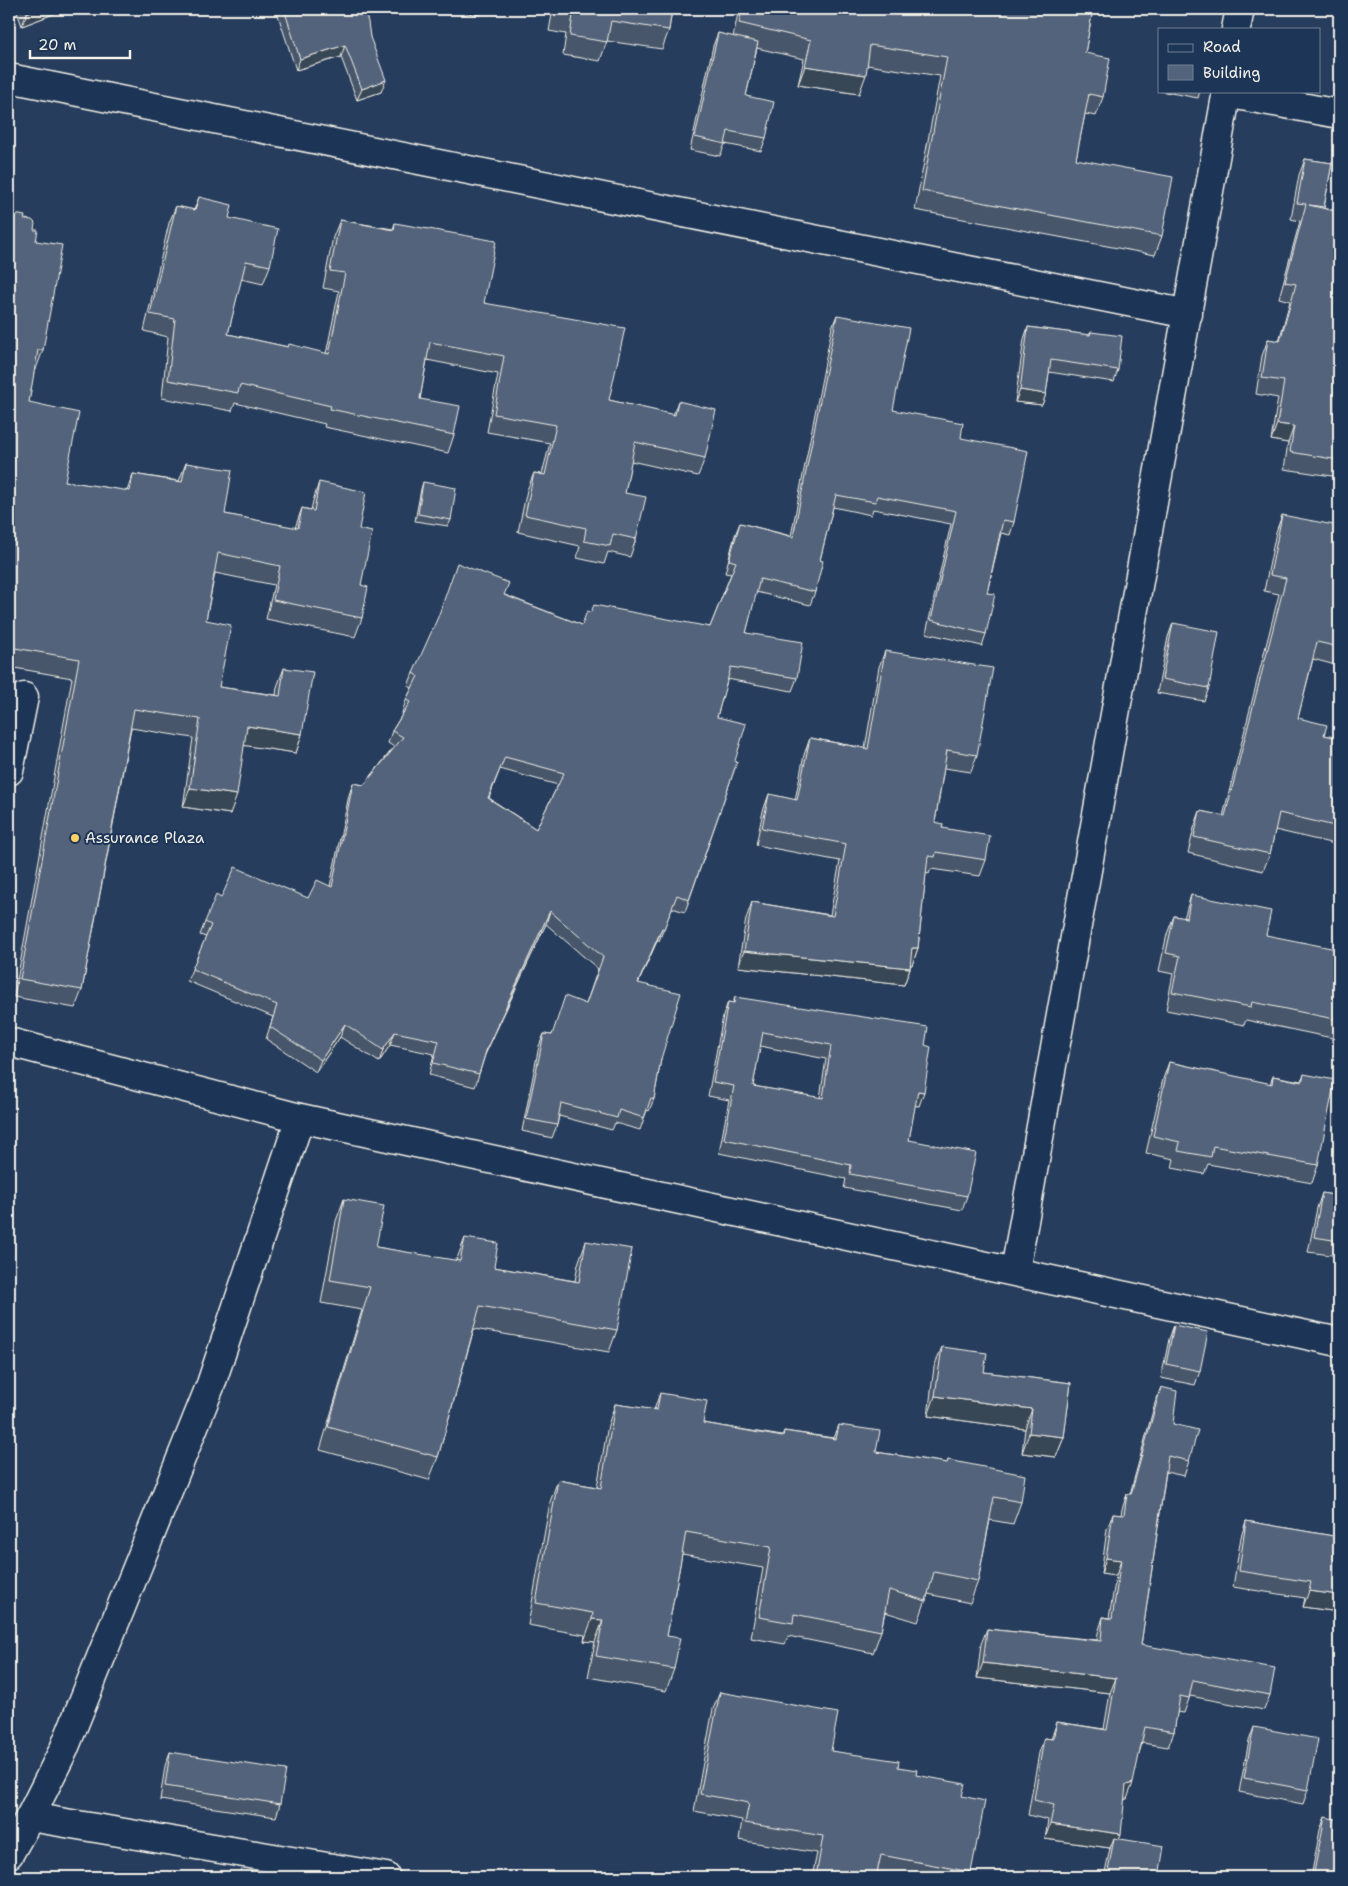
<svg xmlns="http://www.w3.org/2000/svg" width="1348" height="1886" viewBox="0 0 1348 1886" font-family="'Shantell Sans',sans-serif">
	<rect width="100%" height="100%" fill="#263d5d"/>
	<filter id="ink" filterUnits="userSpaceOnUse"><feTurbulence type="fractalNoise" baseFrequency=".02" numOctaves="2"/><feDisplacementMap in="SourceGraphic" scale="10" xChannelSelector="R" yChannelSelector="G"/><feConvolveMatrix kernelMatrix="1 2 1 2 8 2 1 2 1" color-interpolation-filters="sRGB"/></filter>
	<g filter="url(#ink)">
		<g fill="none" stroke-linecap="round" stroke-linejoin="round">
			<defs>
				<g id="street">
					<polyline points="1236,29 1240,9"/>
					<polyline points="9,78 1188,314"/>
					<polyline points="1226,93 1339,114"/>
					<polyline points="9,771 24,697"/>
					<polyline points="1015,1271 1227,91"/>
					<polyline points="30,1817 386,1877"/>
				</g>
				<g id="secondary">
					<polyline points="9,1042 300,1118 1339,1342"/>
					<polyline points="9,1854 30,1817 64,1749 211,1384 300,1118"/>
				</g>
			</defs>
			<use href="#street" stroke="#f4f1e8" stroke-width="31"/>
			<use href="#secondary" stroke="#f4f1e8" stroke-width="31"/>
			<use href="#street" stroke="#1d3557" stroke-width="28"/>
			<use href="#secondary" stroke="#1d3557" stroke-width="28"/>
		</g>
		<g fill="#47566a" stroke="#f4f1e8" fill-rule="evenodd">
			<polygon points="16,9 58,9 56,13 22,26"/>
			<polygon points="276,9 364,9 381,92 357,100 341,57 296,70"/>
			<polygon points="449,9 482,9 480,15 448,10"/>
			<polygon points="553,9 672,9 669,30 662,49 607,41 600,61 563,55 566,34 549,31"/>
			<polygon points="739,9 1093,9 1085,53 1103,97 1096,116 1085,114 1076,159 1162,236 1155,255 915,210 940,76 867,65 859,94 798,85 804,59 757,48 746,96 766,138 761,151 725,144 720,156 690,150 713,46 718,33 733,37"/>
			<polygon points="1160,91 1200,91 1198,98"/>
			<polygon points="1305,159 1332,163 1324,208 1339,212 1339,477 1284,469 1288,443 1271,440 1278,398 1256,394 1262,356 1268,339 1279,341 1290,301 1279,298 1300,221 1291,219 1299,175"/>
			<polygon points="199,197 229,218 270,266 263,284 241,279 228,334 288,347 326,354 339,291 323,288 333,237 340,220 393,229 395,223 484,303 609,400 673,415 678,401 705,458 698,476 631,461 625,493 636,539 630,557 608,552 604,564 577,558 580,546 518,532 527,490 534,473 542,474 550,443 487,432 498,374 427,360 420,399 454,435 448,453 324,427 325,424 235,403 232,411 162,398 168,337 144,331 169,223 176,206 194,210"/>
			<polygon points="9,213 24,219 34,230 36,241 43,350 36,369 34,369 29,402 65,481 127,491 133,474 179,481 186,463 225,514 295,528 302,508 311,510 313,501 319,482 359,529 362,618 355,637 266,619 274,585 215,573 206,620 219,687 276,695 277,687 284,668 302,734 296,753 244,745 230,814 183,807 193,738 131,728 82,990 75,1008 14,997 72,678 9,667"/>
			<path d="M 837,315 L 893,410 L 961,438 L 1014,522 L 1010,535 L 1001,533 L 987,593 L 986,634 L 982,646 L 926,633 L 951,524 L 873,509 L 871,515 L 833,507 L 820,560 L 815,592 L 810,605 L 756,592 L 746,633 L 797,678 L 792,691 L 727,679 L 717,717 L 735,761 L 737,762 L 685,912 L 672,908 L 659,941 L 657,941 L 638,983 L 661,1059 L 654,1099 L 649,1111 L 647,1110 L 640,1130 L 615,1123 L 612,1130 L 559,1116 L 557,1125 L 552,1138 L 522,1131 L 539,1046 L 544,1034 L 551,1035 L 586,1004 L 598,969 L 546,924 L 485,1055 L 475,1087 L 429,1075 L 434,1054 L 390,1045 L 379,1062 L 340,1037 L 316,1072 L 266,1039 L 273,1017 L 187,981 L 206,937 L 200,935 L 205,922 L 221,898 L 308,898 L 330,886 L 349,795 L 353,783 L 364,785 L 394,747 L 388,743 L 392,731 L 403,713 L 402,713 L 406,700 L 412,688 L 408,686 L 413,673 L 505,595 L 582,625 L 591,612 L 710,627 L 731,574 L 725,573 L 735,535 L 740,523 L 791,536 L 832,327 ZM 500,769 L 558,785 L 536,829 L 489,798 Z"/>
			<polygon points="1028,327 1089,335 1091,332 1118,370 1114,382 1049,372 1046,394 1042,405 1015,402 1024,339"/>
			<polygon points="423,482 451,520 448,526 415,521 421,489"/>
			<polygon points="1282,515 1335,548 1339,549 1339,666 1313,659 1298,718 1324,735 1339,738 1339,845 1275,830 1270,854 1263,871 1188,853 1194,828 1200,811 1223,816 1279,594 1264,591 1276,532"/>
			<polygon points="1173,623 1209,688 1204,701 1157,693 1168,637"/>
			<polygon points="885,651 977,755 971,772 944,768 935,822 986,860 980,876 931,869 929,874 926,873 918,948 912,965 910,965 910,968 904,985 738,967 746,919 752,902 830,915 840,861 756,845 763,811 769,794 795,800 804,755 810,738 865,748 879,667"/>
			<polygon points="1191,895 1266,935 1333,962 1339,963 1339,1033 1337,1039 1246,1020 1244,1025 1166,1010 1173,974 1159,971 1167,934 1174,916 1184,918"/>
			<path d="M 735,997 L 925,1045 L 919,1106 L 915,1105 L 909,1140 L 967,1196 L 962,1210 L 844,1188 L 846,1179 L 719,1153 L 729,1100 L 708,1096 L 723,1016 L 728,1002 L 733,1003 ZM 760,1046 L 826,1059 L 820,1098 L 753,1086 Z"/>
			<polygon points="1169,1062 1270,1084 1273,1076 1301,1081 1304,1074 1318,1165 1312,1183 1208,1164 1204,1174 1172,1168 1174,1159 1146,1153 1163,1079"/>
			<polygon points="1322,1193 1339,1196 1339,1256 1308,1252 1317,1208"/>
			<polygon points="344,1199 376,1247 456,1261 465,1238 494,1267 575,1281 578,1264 586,1241 617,1330 609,1352 474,1329 438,1457 429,1480 320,1450 362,1310 321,1303 336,1221"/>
			<polygon points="1174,1325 1200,1371 1195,1385 1161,1378 1169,1339"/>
			<polygon points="942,1347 984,1372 1071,1383 1064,1437 1056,1457 1022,1453 1025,1429 928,1416 934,1367"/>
			<polygon points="1161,1387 1173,1424 1189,1461 1184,1476 1166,1472 1141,1645 1270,1695 1264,1710 1190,1696 1184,1713 1177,1712 1174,1732 1168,1747 1142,1743 1127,1799 1124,1799 1119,1839 1159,1877 1104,1877 1110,1848 1045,1839 1048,1820 1028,1815 1039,1753 1044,1738 1051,1739 1057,1722 1104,1729 1110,1693 977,1678 981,1644 987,1629 1097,1640 1098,1633 1103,1617 1109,1618 1116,1576 1101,1574 1107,1529 1113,1514 1121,1515 1122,1509 1127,1494 1130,1494 1155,1403"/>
			<polygon points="660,1393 703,1423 782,1436 784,1431 834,1438 839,1425 876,1452 947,1463 948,1460 1021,1502 1013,1524 990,1520 978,1581 970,1603 928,1594 918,1622 885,1612 881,1631 873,1653 788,1636 785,1644 751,1638 763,1568 682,1554 667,1636 674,1669 666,1691 588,1677 595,1642 584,1641 585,1635 528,1625 550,1502 558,1480 597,1487 608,1425 615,1404 654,1410"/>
			<polygon points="1246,1521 1339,1537 1339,1612 1303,1607 1305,1598 1233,1587 1241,1537"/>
			<polygon points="720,1692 831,1751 898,1767 962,1796 971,1872 969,1877 904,1877 877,1872 876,1877 812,1877 817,1853 739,1840 742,1820 694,1811 713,1709"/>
			<polygon points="1254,1727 1308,1790 1303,1804 1239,1792 1249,1741"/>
			<polygon points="170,1752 280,1804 276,1817 160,1800 165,1766"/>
			<polygon points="1325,1817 1339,1877 1311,1877 1320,1830"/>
		</g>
		<g fill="#394656" stroke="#f4f1e8">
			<polygon points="37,9 58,9 56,13 22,26 27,13"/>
			<polygon points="345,45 341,57 296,70 300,59"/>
			<polygon points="805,66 866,75 859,94 798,85"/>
			<polygon points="386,80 381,92 357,100 362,89"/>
			<polygon points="1020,390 1046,394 1042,405 1015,402"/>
			<polygon points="1277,424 1294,426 1288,443 1271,440"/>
			<polygon points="247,726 302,734 296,753 241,745"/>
			<polygon points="190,788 237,795 230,814 183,807"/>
			<polygon points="550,911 546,924 482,1060 487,1048"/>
			<polygon points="662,928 657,941 633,995 638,983"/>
			<polygon points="912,948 918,948 912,965 906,964"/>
			<polygon points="744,951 910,968 904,985 738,967"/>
			<polygon points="345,1024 340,1037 316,1072 321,1060"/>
			<polygon points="395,1032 390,1045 379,1062 383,1050"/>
			<polygon points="918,1091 924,1092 919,1106 912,1105"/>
			<polygon points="935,1396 1032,1409 1025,1429 928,1416"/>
			<polygon points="1029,1433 1064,1437 1056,1457 1022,1453"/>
			<polygon points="1106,1558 1121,1560 1116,1576 1101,1574"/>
			<polygon points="1309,1591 1339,1595 1339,1612 1303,1607"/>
			<polygon points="592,1619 603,1620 595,1642 584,1641"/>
			<polygon points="983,1663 1116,1678 1110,1693 977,1678"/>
			<polygon points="1133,1783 1127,1799 1120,1800 1126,1785"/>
			<polygon points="1050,1824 1121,1834 1115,1849 1114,1838 1110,1848 1045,1839"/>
		</g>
		<g fill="#52647b" stroke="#f4f1e8" fill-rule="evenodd">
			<polygon points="26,9 37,9 27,13"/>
			<polygon points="284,9 364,9 368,22 370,37 386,80 362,89 345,45 300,59"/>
			<polygon points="557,9 672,9 669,30 611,21 607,42 570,36 573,15 556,12"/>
			<polygon points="742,9 1093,9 1085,53 1110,58 1103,97 1089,94 1076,159 1173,177 1162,236 922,191 947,57 870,45 866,75 805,66 811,40 739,23"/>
			<polygon points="718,33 758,42 746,96 774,102 766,138 728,131 725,144 695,137"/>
			<polygon points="1305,159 1332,163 1324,207 1309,205 1339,212 1339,460 1290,452 1294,426 1277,424 1284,381 1262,378 1268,339 1280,341 1296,284 1285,282 1306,204 1297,203"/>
			<polygon points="199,197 232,205 229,218 278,229 270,266 246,261 228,334 288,347 289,344 329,354 345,273 330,271 340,220 394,230 395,223 496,241 484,303 625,328 609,400 675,415 678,401 716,410 705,458 635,442 625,493 646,497 636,539 613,534 610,546 584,541 586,528 525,515 534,473 545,475 556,425 494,414 504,356 430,342 420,399 460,406 454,435 330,409 331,406 240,385 238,393 168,380 175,319 150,314 176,206 195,210"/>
			<polygon points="9,213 25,216 24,219 32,220 35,223 34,230 38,230 36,241 62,245 43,350 38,350 29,402 79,413 65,481 130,491 133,474 182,482 186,463 232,470 225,514 298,528 302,508 314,511 319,482 366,492 359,529 372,532 361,585 368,587 362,618 273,600 280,566 218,553 206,620 231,625 219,687 280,696 284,668 313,672 302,734 247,726 237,795 190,788 200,719 134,709 82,990 20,979 79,659 9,647"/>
			<path d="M 837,315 L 909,328 L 893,410 L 963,423 L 961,438 L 1028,451 L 1014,522 L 1003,520 L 987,593 L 995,594 L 986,634 L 931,620 L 956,511 L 877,496 L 875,502 L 836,495 L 820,560 L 823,561 L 815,592 L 760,579 L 746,633 L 803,642 L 797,678 L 731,667 L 717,717 L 746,724 L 735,761 L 737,762 L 689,900 L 677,895 L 664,929 L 662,928 L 638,983 L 681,993 L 661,1059 L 654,1099 L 651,1098 L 644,1118 L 619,1110 L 617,1118 L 561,1103 L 557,1125 L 526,1119 L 544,1034 L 552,1035 L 565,996 L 586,1004 L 603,957 L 550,911 L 487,1048 L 479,1074 L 433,1063 L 439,1041 L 395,1032 L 383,1050 L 345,1024 L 321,1060 L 270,1027 L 277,1005 L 192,969 L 211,925 L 205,922 L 216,895 L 221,898 L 235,867 L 308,898 L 317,880 L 332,887 L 353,783 L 364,785 L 403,737 L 392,731 L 410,702 L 406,700 L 418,676 L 413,673 L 438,617 L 457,563 L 509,583 L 504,595 L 582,625 L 587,611 L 591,612 L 594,605 L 710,627 L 736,562 L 729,560 L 740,523 L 793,537 ZM 505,757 L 564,773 L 536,829 L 488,798 Z"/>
			<polygon points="1028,327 1090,335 1091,332 1122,336 1118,370 1051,360 1046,394 1020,390"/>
			<polygon points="423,482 456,488 451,520 418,514"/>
			<polygon points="1282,515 1339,526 1335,548 1339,549 1339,647 1317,642 1298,718 1327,725 1324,735 1339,738 1339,827 1279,813 1270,854 1194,837 1200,811 1225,816 1286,578 1270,575"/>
			<polygon points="1173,623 1219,632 1209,688 1162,679"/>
			<polygon points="885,651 993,668 977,755 947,750 935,822 943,824 942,828 990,836 986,860 936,852 935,857 928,856 918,948 912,948 910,968 744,951 752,902 833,916 846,844 762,828 769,794 797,800 810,738 868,749"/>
			<polygon points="1191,895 1271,911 1266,935 1336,949 1333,962 1339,963 1339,1020 1252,1002 1251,1007 1172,992 1180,956 1166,953 1174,916 1187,918"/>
			<path d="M 735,997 L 928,1027 L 925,1045 L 931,1047 L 924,1092 L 918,1091 L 909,1140 L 976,1153 L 967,1196 L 850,1174 L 851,1165 L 724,1139 L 734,1086 L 713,1082 L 728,1002 L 734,1003 ZM 763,1032 L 831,1045 L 823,1098 L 753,1086 Z"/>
			<polygon points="1169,1062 1272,1084 1273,1076 1302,1082 1304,1074 1335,1080 1318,1165 1213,1146 1211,1157 1178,1151 1180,1142 1153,1136"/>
			<polygon points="1322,1193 1339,1196 1339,1241 1314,1237"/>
			<polygon points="344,1199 384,1206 376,1247 460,1261 465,1238 498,1243 494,1267 579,1282 586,1241 632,1249 617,1330 480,1306 438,1457 328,1427 370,1287 330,1280"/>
			<polygon points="1174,1325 1208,1332 1200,1371 1166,1364"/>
			<polygon points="942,1347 987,1353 984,1372 1071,1383 1064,1437 1029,1433 1032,1409 935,1396"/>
			<polygon points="1161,1387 1177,1391 1173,1424 1198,1430 1189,1461 1168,1456 1141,1645 1275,1668 1270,1695 1193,1680 1189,1698 1180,1696 1174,1732 1145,1727 1133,1783 1126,1785 1121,1834 1050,1824 1054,1805 1034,1800 1044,1738 1053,1739 1057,1722 1107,1730 1116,1678 983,1663 987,1629 1101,1641 1103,1617 1112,1619 1121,1560 1106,1558 1113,1514 1124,1515 1127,1494 1131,1494"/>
			<polygon points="660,1393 707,1401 703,1423 783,1437 784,1431 836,1439 839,1425 880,1431 876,1452 947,1463 948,1460 1025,1475 1021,1502 994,1497 978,1581 934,1572 926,1601 889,1590 881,1631 794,1614 793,1623 759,1617 771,1547 686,1532 667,1636 680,1638 674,1669 596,1656 603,1620 592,1619 593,1613 536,1603 558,1480 601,1488 615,1404 657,1410"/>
			<polygon points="1246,1521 1339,1537 1339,1595 1309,1591 1311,1582 1239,1571"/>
			<polygon points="720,1692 838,1713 831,1751 899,1761 898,1767 917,1770 916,1775 965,1784 962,1796 985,1801 971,1872 881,1855 876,1877 816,1877 823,1836 745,1823 749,1803 700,1794"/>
			<polygon points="1254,1727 1318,1739 1308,1790 1244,1778"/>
			<polygon points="170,1752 286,1770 280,1804 165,1786"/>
			<polygon points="1325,1817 1339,1820 1339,1877 1313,1877"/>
			<polygon points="1114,1838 1164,1846 1159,1877 1107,1877"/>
		</g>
	</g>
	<circle fill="#ffd166" stroke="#1d3557" stroke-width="2" cx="75" cy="838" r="5"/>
	<g text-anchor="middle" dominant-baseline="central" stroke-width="4" stroke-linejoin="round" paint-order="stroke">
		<g font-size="15" fill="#f4f1e8" stroke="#1d3557" text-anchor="start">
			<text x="85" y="838">Assurance Plaza</text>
		</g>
	</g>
	<rect width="1348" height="1886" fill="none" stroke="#1d3557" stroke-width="30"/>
	<rect x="15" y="15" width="1318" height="1856" fill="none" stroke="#f4f1e8" stroke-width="2" filter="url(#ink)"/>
	<rect x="1158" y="28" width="162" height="65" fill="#1d3557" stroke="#738091"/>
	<rect x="1168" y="44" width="25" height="8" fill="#1d3557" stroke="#738091"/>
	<text x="1203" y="52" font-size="15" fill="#f4f1e8">Road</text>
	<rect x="1168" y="65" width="25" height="15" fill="#52647b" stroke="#738091"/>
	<text x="1203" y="78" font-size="15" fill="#f4f1e8">Building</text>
	<path d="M30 50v8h100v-8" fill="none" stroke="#f4f1e8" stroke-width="2.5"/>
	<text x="38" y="50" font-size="15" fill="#f4f1e8" stroke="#1d3557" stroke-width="4" paint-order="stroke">20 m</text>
</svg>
